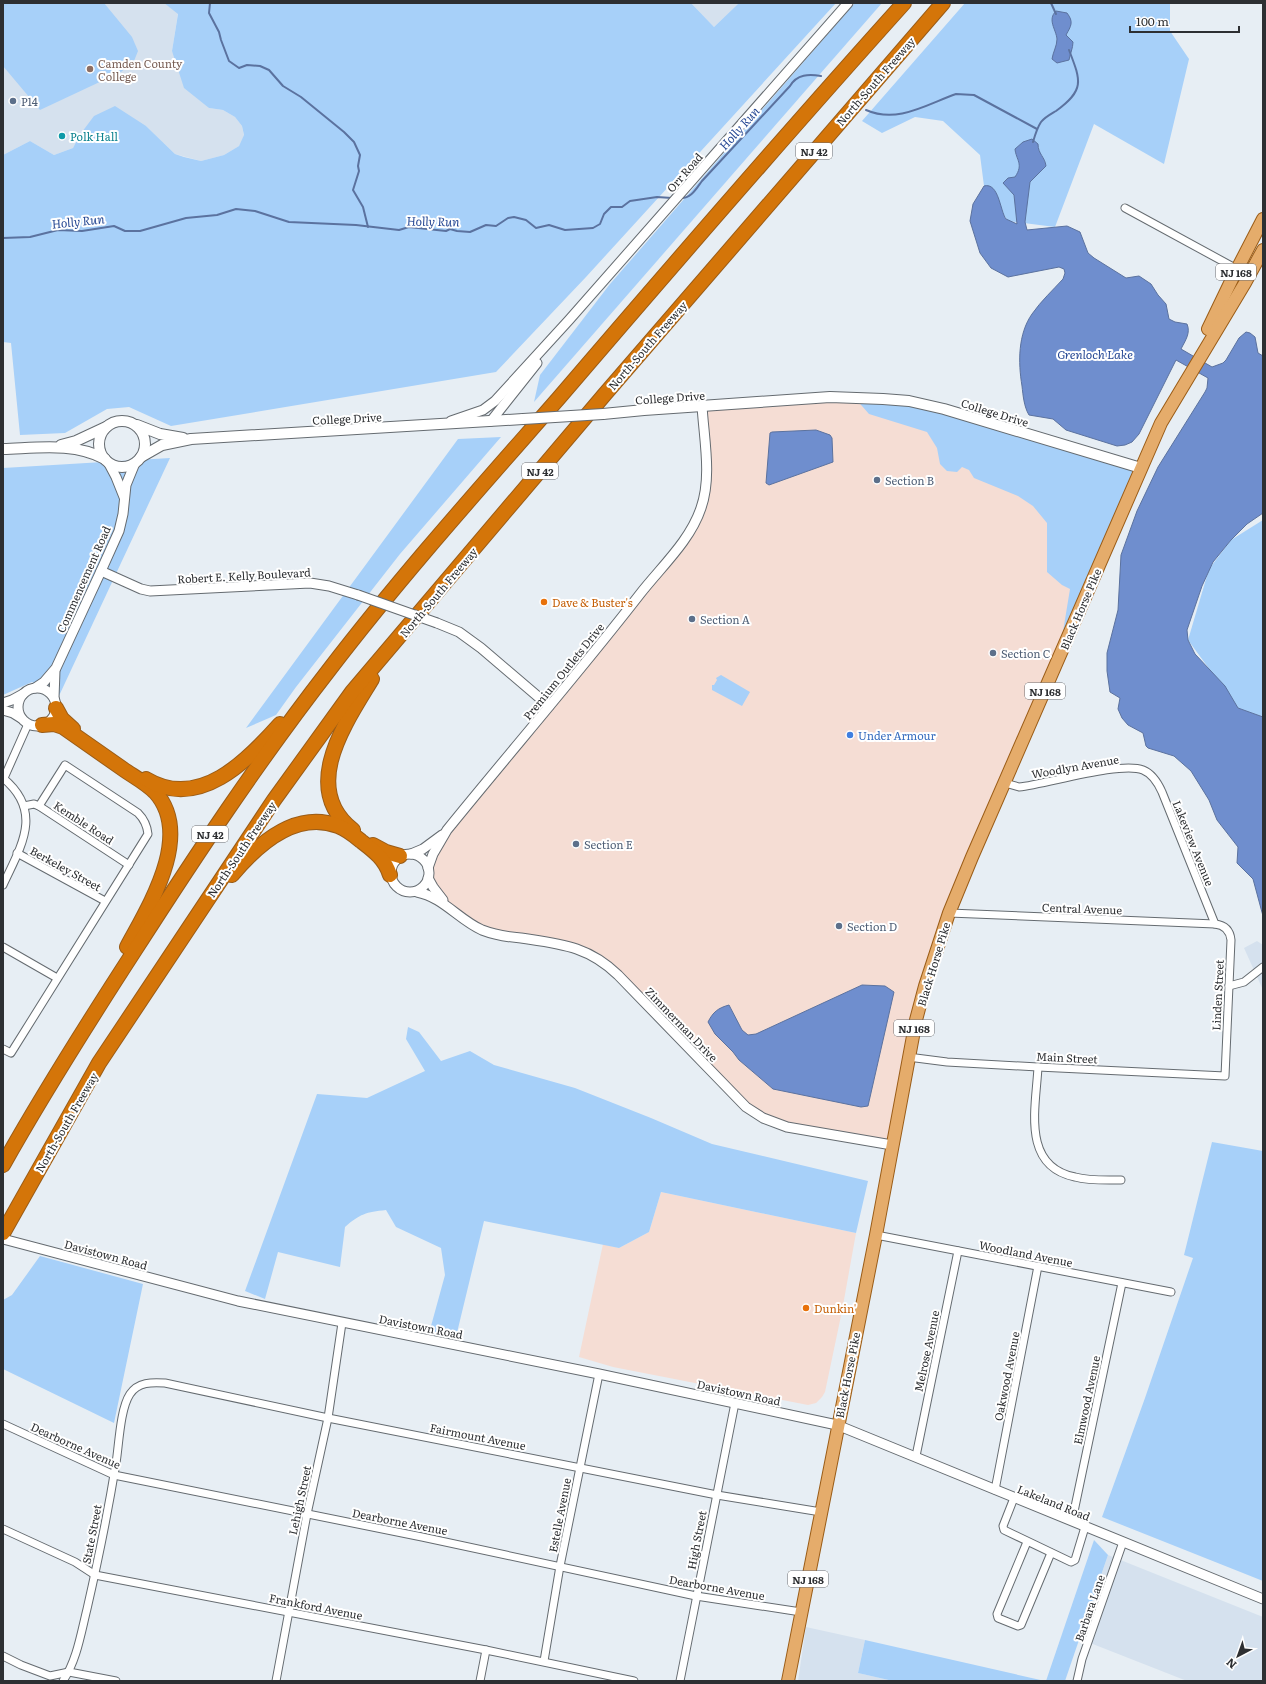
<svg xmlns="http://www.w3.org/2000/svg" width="1266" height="1684" viewBox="0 0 1266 1684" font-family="Literata,serif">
	<rect width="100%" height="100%" fill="#e7eef4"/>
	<g fill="#f5ddd4">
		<polygon points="883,399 1141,468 931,966 892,1145 763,1118 618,975 584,951 503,936 457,914 428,878 428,868 433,854 683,542 705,495 702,406"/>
		<polygon points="661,1192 856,1233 842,1311 825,1392 822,1397 816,1403 808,1405 613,1367 579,1357 603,1244 619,1248 649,1232"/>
	</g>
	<g fill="#d5e1ee">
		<polygon points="3,3 164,3 178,13 172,51 209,108 223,110 235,117 242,126 244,136 239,146 224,155 201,161 175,154 146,126 79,136 73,148 54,155 30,141 3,155"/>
		<polygon points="691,3 739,3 714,27"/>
		<polygon points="1257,941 1263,945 1263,990 1244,948"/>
		<polygon points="1108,1555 1263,1617 1263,1681 1187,1681 1080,1639"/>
		<polygon points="806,1627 865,1640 858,1673 893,1681 798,1681"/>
	</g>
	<g fill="#a7d0f9">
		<polygon points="3,3 104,3 132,37 138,51 134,61 121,72 40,110 3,66"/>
		<polygon points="164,3 691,3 714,27 739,3 836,3 586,277 496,372 171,426 129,407 107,409 65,433 20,435 11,343 3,342 3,155 30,141 54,155 73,148 79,136 94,116 115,106 146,126 175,154 184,157 201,161 224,155 239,146 244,135 242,126 235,117 223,110 209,108 184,88 172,51 178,14"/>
		<polygon points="855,3 882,3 534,402 540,375 610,284"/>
		<polygon points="965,3 1170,3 1170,31 1189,59 1164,164 1094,124 1055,227 1008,221 984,186 980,155 943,121 915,117 882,133 862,121"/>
		<polygon points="855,398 909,401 1141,468 1059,656 1070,589 1062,585 1047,572 1047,523 1033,506 1018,496 974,478 969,470 962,467 957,472 947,471 940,464 937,448 927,432 869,414"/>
		<polygon points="501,437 400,554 296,687 276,715 246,728 458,439"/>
		<polygon points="170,458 58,698 32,682 3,695 3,468"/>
		<polygon points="1263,520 1263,717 1238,708 1188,640 1209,569 1231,540"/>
		<polygon points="721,675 750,692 742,706 712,690 712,685 714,685 717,680 716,678"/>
		<path d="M 408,1027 L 419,1032 L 441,1061 L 470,1051 L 494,1065 L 575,1088 L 651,1118 L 712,1144 L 868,1181 L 856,1233 L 661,1192 L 649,1232 L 619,1248 L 484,1221 L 455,1341 L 428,1337 L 445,1275 L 441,1248 L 396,1227 L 386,1210 C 366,1212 360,1214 345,1227 L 340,1267 L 278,1252 L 265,1299 L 245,1291 L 317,1094 L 367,1098 L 425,1071 L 406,1039 Z"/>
		<polygon points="1212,1142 1263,1151 1263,1581 1102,1517 1145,1398 1193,1258 1184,1255"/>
		<polygon points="40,1256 143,1284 114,1423 3,1369 3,1300 12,1295"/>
		<polygon points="1094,1540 1108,1555 1065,1681 1046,1681"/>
		<polygon points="865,1640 1045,1681 893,1681 858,1673"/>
	</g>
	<g fill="#6f8ece" stroke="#5b729f">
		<path d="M 1056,11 L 1067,13 C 1074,22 1071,26 1066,35 L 1073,42 C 1073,48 1070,54 1069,60 L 1057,63 L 1052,59 C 1053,52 1057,46 1057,39 C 1056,29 1047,20 1056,11 Z"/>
		<path d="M 1032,139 L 1038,144 C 1038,154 1045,157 1046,166 L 1030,182 L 1025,222 L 1027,230 L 1067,226 L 1080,232 L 1088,253 L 1094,258 L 1126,278 L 1139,276 L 1151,284 L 1158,295 L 1166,304 L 1169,319 L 1175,322 L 1187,324 C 1191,333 1185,341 1181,349 L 1212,367 L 1223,363 L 1226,360 L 1239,338 L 1246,332 L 1250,333 L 1255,337 L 1258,353 L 1263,356 L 1263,513 L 1247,524 L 1231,540 L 1213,562 L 1202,586 L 1187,630 L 1188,640 L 1195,654 L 1225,686 L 1238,708 L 1263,717 L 1263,916 L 1253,879 L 1237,863 L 1238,847 L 1217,820 L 1209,800 L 1191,771 L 1174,756 L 1148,748 L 1146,746 L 1143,733 L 1128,725 L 1122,718 L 1118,709 L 1120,698 L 1110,692 L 1107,671 L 1107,653 L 1118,610 L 1121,555 L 1137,511 L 1158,467 L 1205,392 L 1207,388 L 1208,378 L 1176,360 L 1139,434 L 1132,442 L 1125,445 L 1117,446 L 1066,430 L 1053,419 L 1029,415 C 1024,407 1023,395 1022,386 C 1018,362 1018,334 1032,314 C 1041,301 1053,290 1063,279 L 1065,273 L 1064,269 L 1059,267 L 1008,277 L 991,268 L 980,253 L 970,221 L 973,204 L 984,186 C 999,182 1000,211 1006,219 L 1017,224 L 1014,195 L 1003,183 L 1008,178 L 1015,177 C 1024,164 1016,160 1015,149 L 1023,142 Z"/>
		<polygon points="816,430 830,435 832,438 833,462 769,485 766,483 770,433 772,432"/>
		<path d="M 862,985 L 885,986 L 894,992 L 868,1106 L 861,1107 L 773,1089 L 739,1060 L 733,1052 L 715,1034 L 708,1022 C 713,1012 718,1008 729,1005 L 742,1030 L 748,1035 L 756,1034 Z"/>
	</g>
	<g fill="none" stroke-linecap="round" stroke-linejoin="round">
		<g stroke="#5b729f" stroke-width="2">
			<polyline points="210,3 209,13 219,32 221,40 229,61 239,68 247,65 260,66 269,70 283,86 301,97 344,132 354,142 360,155 358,166 359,171 353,190 363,207 368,227"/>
			<polyline points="1051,3 1056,14"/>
			<path d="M 866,110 C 898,124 927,104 956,94 L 974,95 L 1037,129"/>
			<path d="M 1033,142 C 1035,135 1037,128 1041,122 C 1045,117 1051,114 1056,111 C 1085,90 1081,81 1069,50"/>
			<path d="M 680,198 C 691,199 696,189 702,181 L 790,86 C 797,74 809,74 821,76"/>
			<polyline points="3,238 30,237 58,230 82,231 114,226 125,231 140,231 186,218 217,215 236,209 255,211 289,222 356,225 399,230 409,227 446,231 450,229 457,231 470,232 486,225 496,226 508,218 514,217 526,220 536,228 549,225 565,230 593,228 600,224 604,214 611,207 622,207 630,201 657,197 672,198"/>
		</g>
		<defs>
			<g id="minor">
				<polyline points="1125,208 1237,269"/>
				<path d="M 3,778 C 44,812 21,846 3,885"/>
				<polyline points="4,778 28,724"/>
				<path d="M 1005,783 L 1019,787 C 1047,784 1121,761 1143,770 C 1153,774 1158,783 1162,792 L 1215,924"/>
				<polyline points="24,806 34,804 39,806 129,865"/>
				<polyline points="17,853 105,901"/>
				<polyline points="3,947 57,978"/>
				<polyline points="1229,986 1244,982 1263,967"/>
				<path d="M 3,1049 L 11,1053 L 148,834 C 147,825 144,819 138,813 L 65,765 L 39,806"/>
				<path d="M 908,1057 L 947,1062 L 1038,1067 L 1225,1076 L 1231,940 C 1230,930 1224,925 1215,924 L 949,913"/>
				<path d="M 1038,1067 C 1036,1107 1021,1166 1075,1177 C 1090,1181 1106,1180 1121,1180"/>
				<polyline points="876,1235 1171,1292"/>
				<polyline points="3,1424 114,1475 422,1537 696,1596 801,1612"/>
				<polyline points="916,1456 958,1251"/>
				<polyline points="995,1490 1038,1266"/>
				<polyline points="1014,1498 1003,1526 1004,1530 1071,1562 1075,1560 1085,1527"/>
				<polyline points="1072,1521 1122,1283"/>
				<polyline points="3,1529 75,1562 95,1575 486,1650 634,1681"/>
				<polyline points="1027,1542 997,1614 998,1618 1018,1626 1021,1625 1051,1553"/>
				<polyline points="3,1656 21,1665 50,1676 69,1672 116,1681"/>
				<polyline points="544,1661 560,1566 599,1374"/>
				<path d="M 63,1681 C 77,1660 81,1633 87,1609 C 98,1561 108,1512 116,1463 C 119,1445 120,1409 130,1394 C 138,1382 152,1382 165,1383 L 328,1418 L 717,1495 L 821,1512"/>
				<polyline points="276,1681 307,1514 328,1418 342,1323"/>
				<polyline points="480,1681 486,1650"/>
				<polyline points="680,1681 735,1403"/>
				<polyline points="1077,1681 1082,1659 1123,1542"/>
			</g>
			<g id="tertiary">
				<polyline points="451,421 483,410 495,401 569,320 848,3"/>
				<polyline points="491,421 537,363"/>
				<polyline points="108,462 116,477 124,497"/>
				<polyline points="101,571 141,589 150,591 310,583 329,586 358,595"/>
				<polyline points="437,623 459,632 481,648 549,706"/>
				<circle cx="37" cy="707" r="19"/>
				<polyline points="35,688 44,682 56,668 101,571 119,531 123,514 126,485 135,463"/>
				<polyline points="54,698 55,670"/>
				<polyline points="3,703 12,700 23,694"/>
				<polyline points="3,710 13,713 21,718"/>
				<circle cx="410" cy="873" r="19"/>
				<polyline points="411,854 423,849 442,835"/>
				<path d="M 428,868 L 433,854 L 447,830 C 511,751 578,674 640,594 C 661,567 690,541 701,508 C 712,477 704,439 702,406"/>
				<polyline points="428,878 433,887 443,900"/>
				<path d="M 417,892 C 443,897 459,920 482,930 C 495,935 508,937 521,938 C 561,944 588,946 618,975 L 746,1107 L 763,1118 L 787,1127 L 892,1145"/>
				<polyline points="3,1239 238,1301 599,1374 837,1425 1263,1599"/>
			</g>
			<g id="secondary">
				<polyline points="603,414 644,410 830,397 883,399 909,401 944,409 1141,468"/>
				<circle cx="122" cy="444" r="23"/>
				<polyline points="137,425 160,434 183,438"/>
				<polyline points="61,445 76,441 106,427"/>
				<path d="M 3,449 C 37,448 74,442 105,459"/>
				<polyline points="141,457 162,445 191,439 523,419"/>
			</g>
			<g id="primary">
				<polyline points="1208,329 1233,277 1263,219"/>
				<polyline points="788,1681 876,1235 916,1020 925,986 949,913 972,857 1161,423 1245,283 1263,250"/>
			</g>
			<g id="motorway">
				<polyline points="56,708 62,719 73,729"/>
				<path d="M 42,725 L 54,724 L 63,727 C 83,741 103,755 123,769 C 133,776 146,783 155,792 C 194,835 149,906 127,947"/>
				<path d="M 146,779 C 199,811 247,761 280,724"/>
				<path d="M 353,830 C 299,788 346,722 372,679"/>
				<polyline points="373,845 386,852 400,856"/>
				<path d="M 232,875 C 257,845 296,810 338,826 C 346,829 355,836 361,841 C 374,851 385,859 390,875"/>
				<path d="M 3,1165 C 44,1092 89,1021 135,950 C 196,855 259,760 329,670 C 401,576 480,488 558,399 C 672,266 787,133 904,3"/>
				<polyline points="3,1233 99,1063 274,800 352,692 605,394 943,3"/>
			</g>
		</defs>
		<use href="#minor" stroke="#656b70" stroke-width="9"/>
		<use href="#tertiary" stroke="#656b70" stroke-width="11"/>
		<use href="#secondary" stroke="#656b70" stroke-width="12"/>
		<use href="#primary" stroke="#9a5c17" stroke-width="14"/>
		<use href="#motorway" stroke="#9a5c17" stroke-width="16"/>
		<use href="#minor" stroke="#fff" stroke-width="7"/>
		<use href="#tertiary" stroke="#fff" stroke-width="9"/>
		<use href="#secondary" stroke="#fff" stroke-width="10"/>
		<use href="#primary" stroke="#e5ac6b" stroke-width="12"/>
		<use href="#motorway" stroke="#d47509" stroke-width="14"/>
		<defs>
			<polyline id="tertiary-bridge" points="358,595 437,623"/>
			<polyline id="secondary-bridge" points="523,419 603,414"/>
		</defs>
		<use href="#tertiary-bridge" stroke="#656b70" stroke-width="11" stroke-linecap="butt"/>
		<use href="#secondary-bridge" stroke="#656b70" stroke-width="12" stroke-linecap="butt"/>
		<use href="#tertiary-bridge" stroke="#fff" stroke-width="9"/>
		<use href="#secondary-bridge" stroke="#fff" stroke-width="10"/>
	</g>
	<circle fill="#8d6e63" stroke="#fff" stroke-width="1.5" cx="90" cy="69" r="4"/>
	<g fill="#5c6f8a" stroke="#fff" stroke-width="1.5">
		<circle cx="13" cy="101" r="4"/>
		<circle cx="877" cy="480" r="4"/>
		<circle cx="692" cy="619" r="4"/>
		<circle cx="993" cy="653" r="4"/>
		<circle cx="576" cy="844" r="4"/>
		<circle cx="839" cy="926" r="4"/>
	</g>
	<circle fill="#0f9aa8" stroke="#fff" stroke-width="1.5" cx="62" cy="136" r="4"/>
	<g fill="#e8710a" stroke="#fff" stroke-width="1.5">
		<circle cx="544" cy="602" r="4"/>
		<circle cx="806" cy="1308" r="4"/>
	</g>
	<circle fill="#3f7fe0" stroke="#fff" stroke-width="1.5" cx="850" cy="735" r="4"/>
	<g text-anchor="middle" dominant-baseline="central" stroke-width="4" stroke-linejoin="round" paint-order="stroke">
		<g fill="#fff" stroke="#6c6d70" stroke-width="1">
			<rect x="796" y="143" width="36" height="16" rx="3"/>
			<rect x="1216" y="264" width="40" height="16" rx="3"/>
			<rect x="522" y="463" width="36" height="16" rx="3"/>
			<rect x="1025" y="683" width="40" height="16" rx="3"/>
			<rect x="192" y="826" width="36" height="16" rx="3"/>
			<rect x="894" y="1020" width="40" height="16" rx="3"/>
			<rect x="788" y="1571" width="40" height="16" rx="3"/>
		</g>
		<g font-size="10" font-weight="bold" fill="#2d2f32">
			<text x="814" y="151">NJ 42</text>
			<text x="1236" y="272">NJ 168</text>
			<text x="540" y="471">NJ 42</text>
			<text x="1045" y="691">NJ 168</text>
			<text x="210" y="834">NJ 42</text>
			<text x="914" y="1028">NJ 168</text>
			<text x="808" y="1579">NJ 168</text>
		</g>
		<g font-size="11" fill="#785e54" stroke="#fff" text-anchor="start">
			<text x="98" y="63">Camden County<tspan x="98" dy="13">College</tspan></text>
		</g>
		<g font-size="11" fill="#2d2f32" stroke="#fff">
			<text transform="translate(875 81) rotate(-49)">North-South Freeway</text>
			<text transform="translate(684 172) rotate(-49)">Orr Road</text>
			<text transform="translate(647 345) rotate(-49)">North-South Freeway</text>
			<text transform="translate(670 397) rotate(-4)">College Drive</text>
			<text transform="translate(995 412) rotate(17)">College Drive</text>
			<text transform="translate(347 418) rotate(-3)">College Drive</text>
			<text transform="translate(244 575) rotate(-3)">Robert E. Kelly Boulevard</text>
			<text transform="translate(83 579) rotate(-66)">Commencement Road</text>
			<text transform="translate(438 592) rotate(-50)">North-South Freeway</text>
			<text transform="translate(1080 609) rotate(-67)">Black Horse Pike</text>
			<text transform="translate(563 671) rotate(-51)">Premium Outlets Drive</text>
			<text transform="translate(1075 766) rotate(-10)">Woodlyn Avenue</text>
			<text transform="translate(84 822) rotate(33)">Kemble Road</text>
			<text transform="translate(1194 843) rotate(68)">Lakeview Avenue</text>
			<text transform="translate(241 849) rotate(-56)">North-South Freeway</text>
			<text transform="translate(66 868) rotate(29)">Berkeley Street</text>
			<text transform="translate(1082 908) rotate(2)">Central Avenue</text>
			<text transform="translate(933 964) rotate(-73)">Black Horse Pike</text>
			<text transform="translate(1217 995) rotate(-87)">Linden Street</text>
			<text transform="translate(682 1024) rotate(46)">Zimmerman Drive</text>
			<text transform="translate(1067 1057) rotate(3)">Main Street</text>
			<text transform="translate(66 1122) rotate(-60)">North-South Freeway</text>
			<text transform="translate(1026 1253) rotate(11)">Woodland Avenue</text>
			<text transform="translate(106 1254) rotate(15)">Davistown Road</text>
			<text transform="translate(421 1326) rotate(11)">Davistown Road</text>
			<text transform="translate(926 1351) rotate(-78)">Melrose Avenue</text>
			<text transform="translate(847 1375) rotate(-79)">Black Horse Pike</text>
			<text transform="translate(1006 1376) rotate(-79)">Oakwood Avenue</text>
			<text transform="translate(739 1392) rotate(12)">Davistown Road</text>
			<text transform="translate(1086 1400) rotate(-78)">Elmwood Avenue</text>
			<text transform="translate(478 1436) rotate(11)">Fairmount Avenue</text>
			<text transform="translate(76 1445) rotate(24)">Dearborne Avenue</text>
			<text transform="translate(299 1500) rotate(-78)">Lehigh Street</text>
			<text transform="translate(1054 1502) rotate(22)">Lakeland Road</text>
			<text transform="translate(559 1515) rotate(-79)">Estelle Avenue</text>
			<text transform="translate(400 1521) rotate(11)">Dearborne Avenue</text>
			<text transform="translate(91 1534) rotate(-79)">State Street</text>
			<text transform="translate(696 1540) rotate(-79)">High Street</text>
			<text transform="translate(717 1587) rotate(10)">Dearborne Avenue</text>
			<text transform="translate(316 1606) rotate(11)">Frankford Avenue</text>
			<text transform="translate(1089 1608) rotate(-71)">Barbara Lane</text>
		</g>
		<g font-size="11" fill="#4e5e75" stroke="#fff" text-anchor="start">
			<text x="21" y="101">P14</text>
			<text x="885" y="480">Section B</text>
			<text x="700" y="619">Section A</text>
			<text x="1001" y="653">Section C</text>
			<text x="584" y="844">Section E</text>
			<text x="847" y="926">Section D</text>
		</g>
		<g font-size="11" fill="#0d838f" stroke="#fff" text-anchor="start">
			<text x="70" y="136">Polk Hall</text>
		</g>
		<g font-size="11" fill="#c56008" stroke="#fff" text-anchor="start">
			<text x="552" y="602">Dave &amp; Buster's</text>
			<text x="814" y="1308">Dunkin'</text>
		</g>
		<g font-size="11" fill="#366cbe" stroke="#fff" text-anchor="start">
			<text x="858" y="735">Under Armour</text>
		</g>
		<g font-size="12" font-style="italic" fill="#264894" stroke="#fff">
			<text transform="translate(739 128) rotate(-48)">Holly Run</text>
			<text transform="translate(78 221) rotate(-6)">Holly Run</text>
			<text transform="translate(433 221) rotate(1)">Holly Run</text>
			<text x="1095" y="354">Grenloch Lake</text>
		</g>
	</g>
	<rect width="1266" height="1684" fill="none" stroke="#2d2f32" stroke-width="8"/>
	<g transform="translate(1238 1656) rotate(221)" stroke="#ffffff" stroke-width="3" paint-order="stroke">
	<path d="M0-3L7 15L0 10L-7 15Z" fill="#2d2f32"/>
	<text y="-6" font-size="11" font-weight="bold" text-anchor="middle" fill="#2d2f32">N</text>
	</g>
	<path d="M1130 26v6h109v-6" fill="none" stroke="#2d2f32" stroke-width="2"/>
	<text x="1136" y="26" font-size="12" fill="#2d2f32" stroke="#ffffff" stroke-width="3" paint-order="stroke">100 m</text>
</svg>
